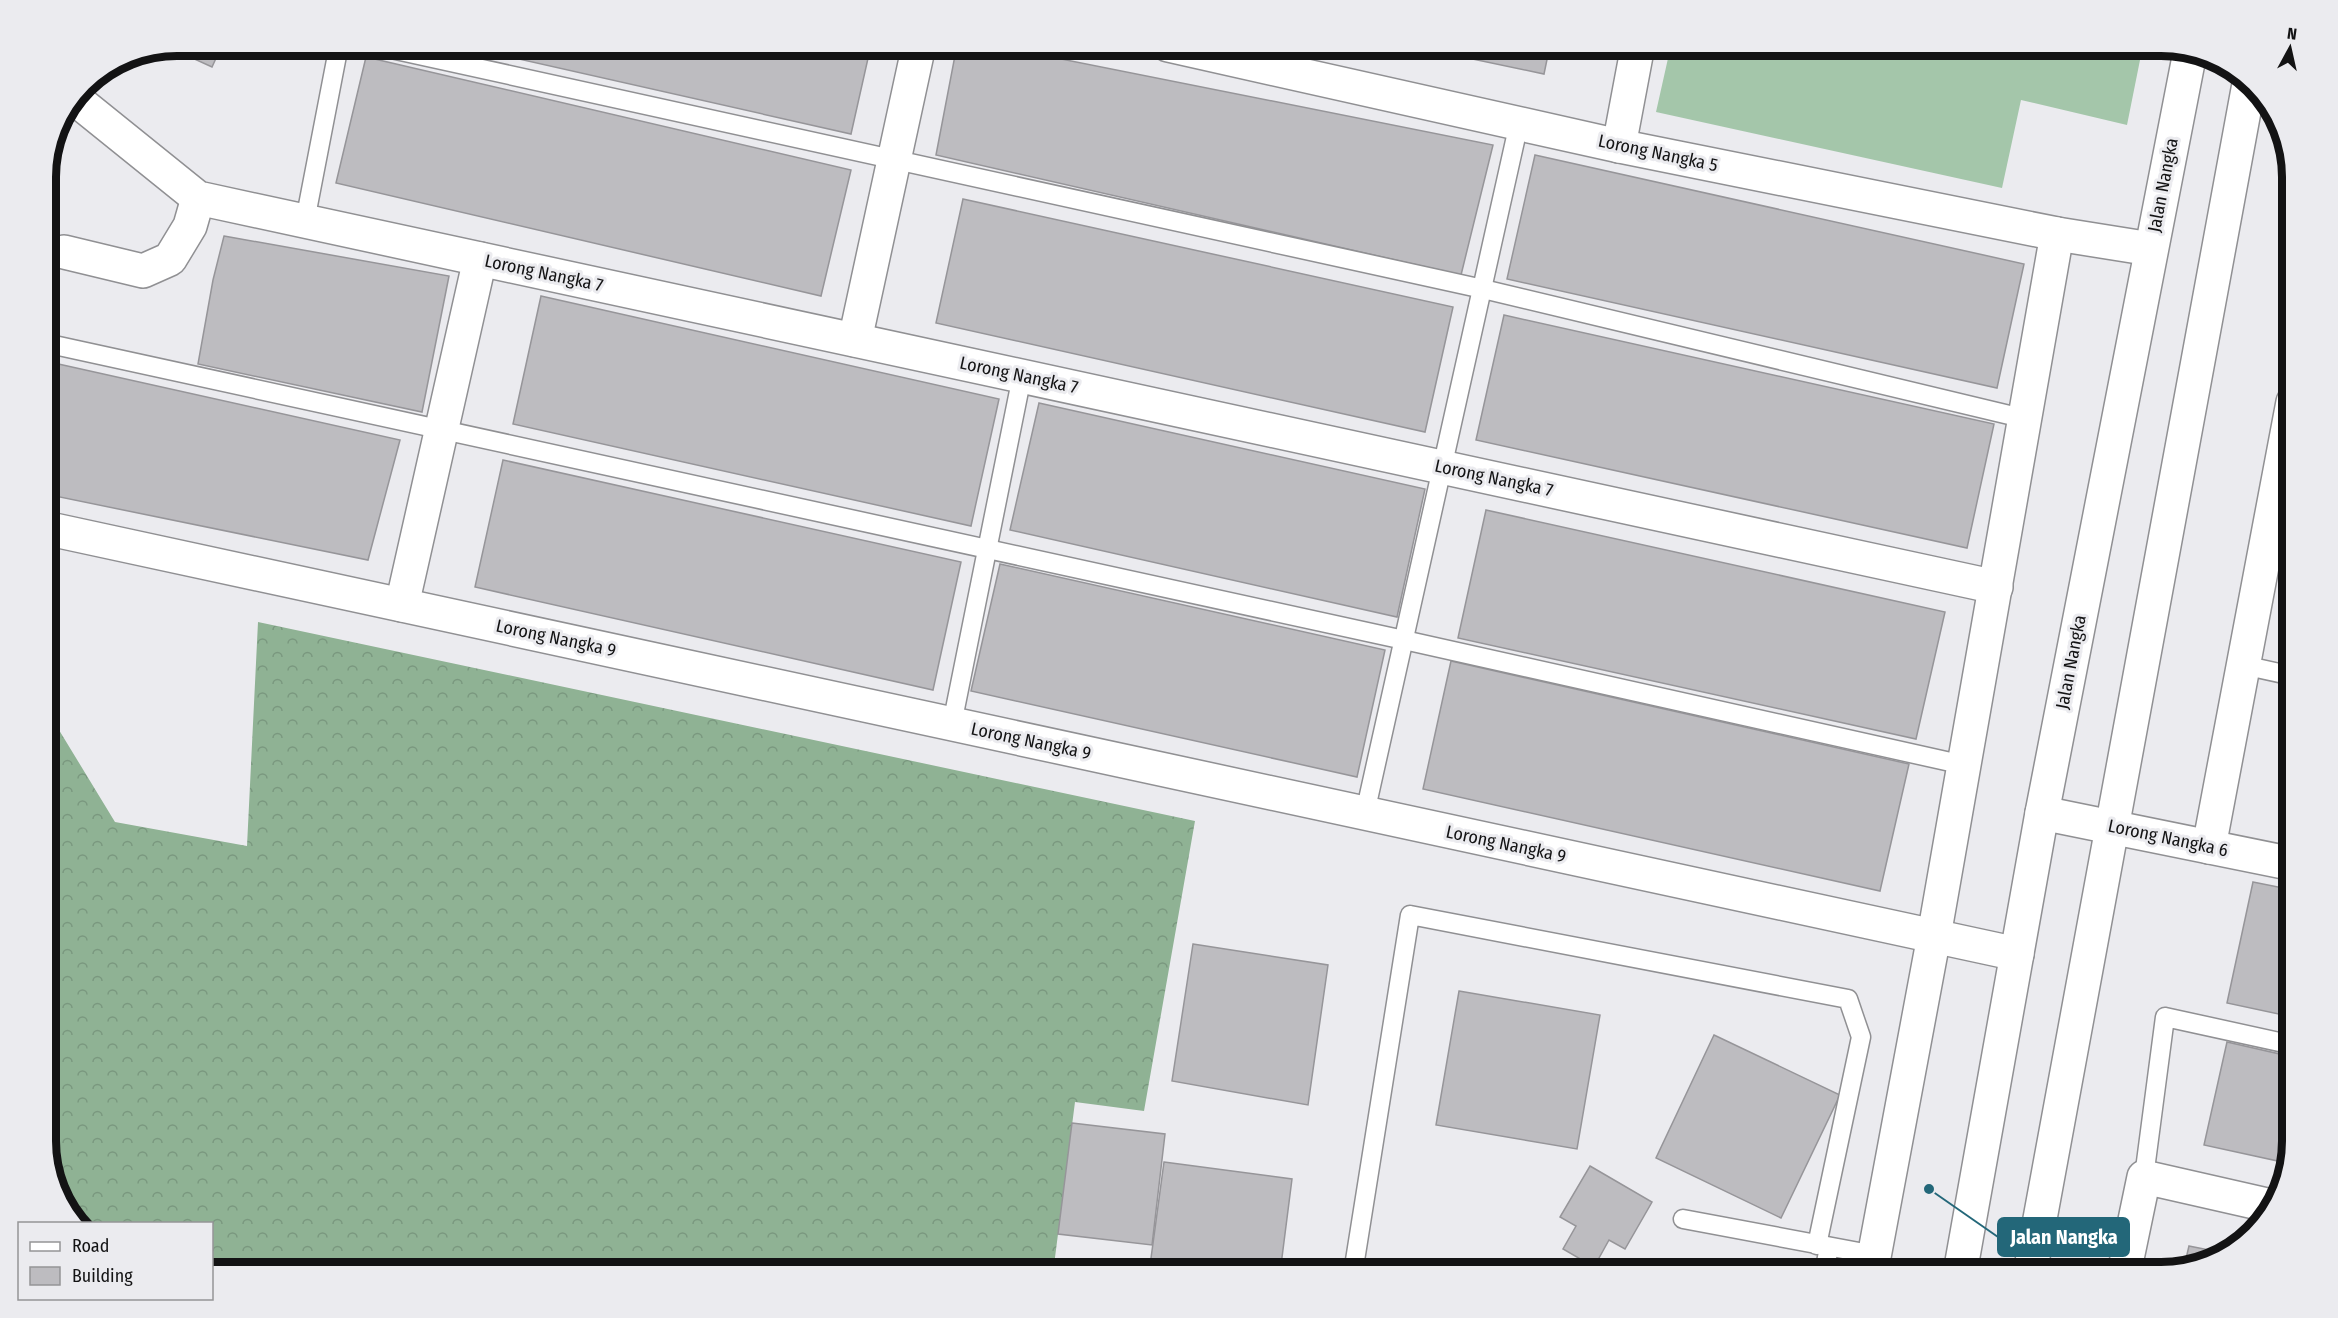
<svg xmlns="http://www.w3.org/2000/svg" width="2338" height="1318" viewBox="0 0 2338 1318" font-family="'Fira Sans Condensed',sans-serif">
	<defs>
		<pattern id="forest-crowns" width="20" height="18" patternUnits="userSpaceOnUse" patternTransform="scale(1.5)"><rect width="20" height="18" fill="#8fb294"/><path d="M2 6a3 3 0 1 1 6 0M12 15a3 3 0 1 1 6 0" fill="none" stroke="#7a987f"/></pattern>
	</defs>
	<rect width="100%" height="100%" fill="#ebebef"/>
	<polygon fill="url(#forest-crowns)" points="258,622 1195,821 1144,1111 1075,1102 1053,1273 212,1273 212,1224 79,1223 63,1208 45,1150 45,707 115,822 247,846"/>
	<polygon fill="#a4c6aa" points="1671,45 2143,45 2127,125 2021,100 2002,188 1656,112"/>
	<g fill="#bdbcc0" stroke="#969599" stroke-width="1.5">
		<polygon points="176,45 222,45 212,67 168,47"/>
		<polygon points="457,45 871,45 851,134"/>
		<polygon points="957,45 991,45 1493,145 1461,275 936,155"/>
		<polygon points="1406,45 1550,45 1544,74"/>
		<polygon points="366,57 851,170 821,296 336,183"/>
		<polygon points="1535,155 2024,264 1997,388 1507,279"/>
		<polygon points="963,199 1453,307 1425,432 936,323"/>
		<polygon points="224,236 449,276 422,412 198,364 213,280"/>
		<polygon points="541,296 999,399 971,526 513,424"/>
		<polygon points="1504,315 1994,424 1967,548 1476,440"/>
		<polygon points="45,361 400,440 368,560 45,494"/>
		<polygon points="1039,403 1425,489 1397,617 1010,530"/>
		<polygon points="503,460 961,562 933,690 475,587"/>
		<polygon points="1486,510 1945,612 1916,739 1458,638"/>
		<polygon points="1000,564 1385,650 1357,777 971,691"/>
		<polygon points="1451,661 1909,764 1880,891 1423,789"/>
		<polygon points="2293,785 2293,822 2286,820"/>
		<polygon points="2253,882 2293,890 2293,1017 2227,1003"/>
		<polygon points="1193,944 1328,965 1308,1105 1172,1081"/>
		<polygon points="1459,991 1600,1015 1577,1149 1436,1125"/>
		<polygon points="1714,1035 1840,1095 1781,1218 1656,1158"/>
		<polygon points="2227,1042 2293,1057 2293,1142 2287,1163 2204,1145"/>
		<polygon points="1072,1123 1165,1134 1152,1245 1058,1234"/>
		<polygon points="1164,1162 1292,1179 1280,1273 1149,1273"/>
		<polygon points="1590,1166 1652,1202 1625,1249 1609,1240 1594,1267 1563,1249 1576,1226 1560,1217"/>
		<polygon points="2189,1246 2229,1254 2184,1267"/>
	</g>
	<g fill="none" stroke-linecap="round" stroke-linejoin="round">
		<defs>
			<g id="service">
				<polyline points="373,45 1483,289 2026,419"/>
				<polyline points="305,221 338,50 354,45"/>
				<polyline points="45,343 1404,640 1964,765"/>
				<polyline points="2243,665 2293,676"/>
				<polyline points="952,724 1022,376"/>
				<polyline points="1365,813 1519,123"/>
				<polyline points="2144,1177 2165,1017 2293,1045"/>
				<polyline points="1683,1219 1875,1255"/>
				<polyline points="1353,1273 1410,915 1848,999 1861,1037 1817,1245"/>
				<polyline points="1824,1273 1829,1247"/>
			</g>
			<g id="minor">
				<polyline points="1168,45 1619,146 2057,234 2151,249"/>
				<polyline points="74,98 198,198 1996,587"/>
				<polyline points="1619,146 1638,45"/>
				<polyline points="64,252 143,271 170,259 190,226 198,198"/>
				<polyline points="855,340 919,45"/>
				<polyline points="45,528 2017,954"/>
				<polyline points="402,605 480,259"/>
				<polyline points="2042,813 2293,864"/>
				<polyline points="2209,847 2293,402"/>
				<polyline points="1871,1273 1934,936 2057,234"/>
				<polyline points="2124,1273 2144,1177 2276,1207"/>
			</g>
			<g id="tertiary">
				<polyline points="1960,1273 2042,813 2190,52"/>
				<polyline points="2030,1273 2249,84"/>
			</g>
		</defs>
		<use href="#service" stroke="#909093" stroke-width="21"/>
		<use href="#minor" stroke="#909093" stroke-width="36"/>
		<use href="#tertiary" stroke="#909093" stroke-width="36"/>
		<use href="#service" stroke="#fff" stroke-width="18"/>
		<use href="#minor" stroke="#fff" stroke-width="33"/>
		<use href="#tertiary" stroke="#fff" stroke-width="33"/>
	</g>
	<g text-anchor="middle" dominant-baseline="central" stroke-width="6" stroke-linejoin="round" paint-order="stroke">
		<g font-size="18" fill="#131314" stroke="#ebebef">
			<text transform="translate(1658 153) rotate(12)">Lorong Nangka 5</text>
			<text transform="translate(2163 185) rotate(-79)">Jalan Nangka</text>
			<text transform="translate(544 273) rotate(12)">Lorong Nangka 7</text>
			<text transform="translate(1019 375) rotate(12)">Lorong Nangka 7</text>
			<text transform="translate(1494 478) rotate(12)">Lorong Nangka 7</text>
			<text transform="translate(556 638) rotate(12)">Lorong Nangka 9</text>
			<text transform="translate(2071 662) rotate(-79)">Jalan Nangka</text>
			<text transform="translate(1031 741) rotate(12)">Lorong Nangka 9</text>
			<text transform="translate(2168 838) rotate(12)">Lorong Nangka 6</text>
			<text transform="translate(1506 844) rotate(12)">Lorong Nangka 9</text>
		</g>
	</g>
	<path d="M0 0H2338V1318H0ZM177 56H2161A121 121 0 0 1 2282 177V1141A121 121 0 0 1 2161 1262H177A121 121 0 0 1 56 1141V177A121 121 0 0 1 177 56Z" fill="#ebebef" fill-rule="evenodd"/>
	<path fill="none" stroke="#131314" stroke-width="8" d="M177 56H2161A121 121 0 0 1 2282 177V1141A121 121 0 0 1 2161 1262H177A121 121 0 0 1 56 1141V177A121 121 0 0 1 177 56Z"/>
	<path fill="none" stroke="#236779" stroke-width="2" d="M1929 1189L1998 1237"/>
	<circle fill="#236779" stroke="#ebebef" stroke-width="2" cx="1929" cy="1189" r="6"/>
	<rect fill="#236779" stroke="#236779" stroke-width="2" x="1998" y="1218" width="131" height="38" rx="6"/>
	<g font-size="20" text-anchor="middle" font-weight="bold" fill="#fff">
		<text x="2064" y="1244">Jalan Nangka</text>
	</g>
	<rect x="18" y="1222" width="195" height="78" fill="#ebebef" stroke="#959597" stroke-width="1.5"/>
	<rect x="30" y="1242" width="30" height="9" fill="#ffffff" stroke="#959597" stroke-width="1.5"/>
	<text x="72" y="1252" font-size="18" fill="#131314">Road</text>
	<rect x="30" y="1267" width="30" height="18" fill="#bdbcc0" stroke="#959597" stroke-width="1.5"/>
	<text x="72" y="1282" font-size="18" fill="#131314">Building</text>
	<g transform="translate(2290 48) rotate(8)" stroke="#ebebef" stroke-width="4.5" paint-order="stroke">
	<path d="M0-4.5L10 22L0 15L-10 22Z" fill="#131314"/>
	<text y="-9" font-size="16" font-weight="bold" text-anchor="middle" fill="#131314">N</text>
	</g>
</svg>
